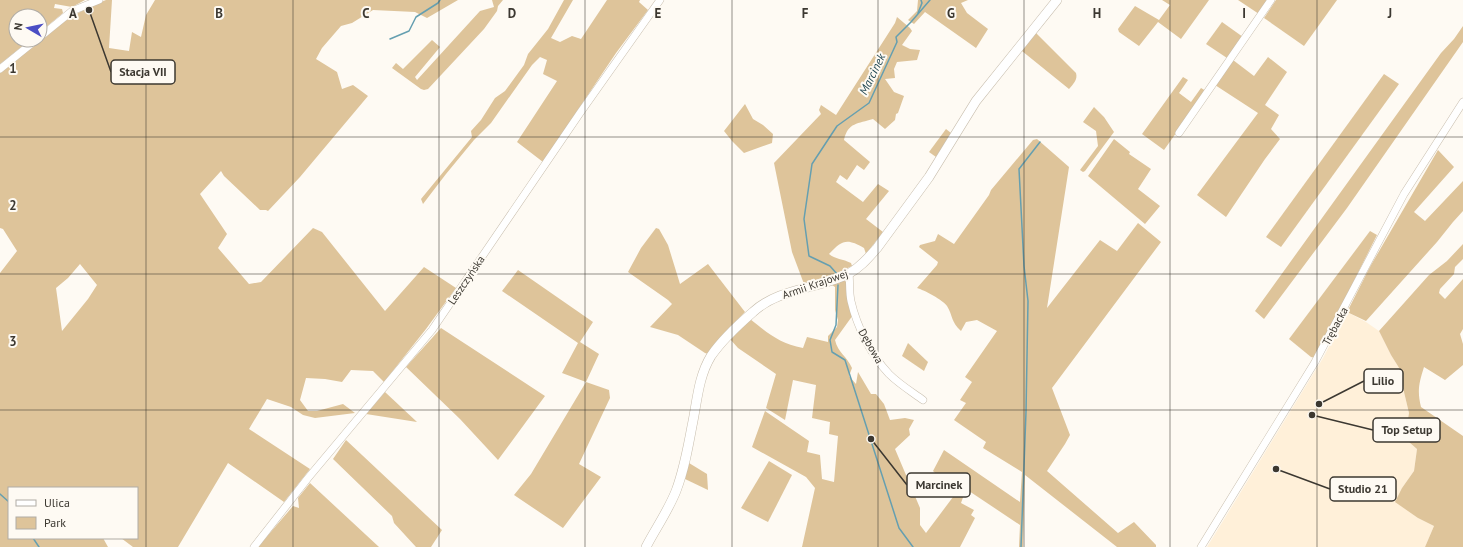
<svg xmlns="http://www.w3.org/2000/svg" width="1463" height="547" viewBox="0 0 1463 547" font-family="'PT Sans',sans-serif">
	<rect width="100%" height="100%" fill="#fefaf3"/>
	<polygon fill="#fff0d9" points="1347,312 1366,322 1379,331 1391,355 1401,371 1404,392 1409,413 1408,419 1402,436 1417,449 1414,471 1402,488 1418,518 1434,526 1425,547 1207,547 1323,358"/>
	<g fill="#dec49a" fill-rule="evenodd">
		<polygon points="0,0 85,0 72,7 55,4 54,8 62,9 63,13 40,32 40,16 16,16 16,40 30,40 0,64"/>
		<path d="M 106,0 L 112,0 L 109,48 L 129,51 L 132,32 L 141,37 L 146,15 L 155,0 L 458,0 L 427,18 L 415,12 L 373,10 L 352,23 L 341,26 L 322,48 L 316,59 L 337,72 L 342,89 L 353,85 L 368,96 L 300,177 L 268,211 L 266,210 L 260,210 L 224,176 L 221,171 L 200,194 L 227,234 L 218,248 L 249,284 L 261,282 L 313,228 L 322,232 L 385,311 L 424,267 L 456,288 L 426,329 L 384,382 L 373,371 L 351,370 L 342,382 L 325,379 L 306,378 L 300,400 L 308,411 L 317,411 L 343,404 L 355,413 L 315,418 L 303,415 L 291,407 L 267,399 L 249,429 L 310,469 L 284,502 L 228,463 L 178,547 L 133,547 L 121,538 L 137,538 L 137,488 L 9,488 L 9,538 L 103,538 L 108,547 L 0,547 L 0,273 L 17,251 L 3,229 L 0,228 L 0,73 C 33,45 65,15 106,0 ZM 80,264 L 97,285 L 88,299 L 62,331 L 56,288 L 68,278 Z"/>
		<polygon points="492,0 503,0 498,6 497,11 484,29 428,89 424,90 421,89 392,68 396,63 403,69 432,40 440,47 415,77 417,80 480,11 494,7"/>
		<polygon points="564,0 573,0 551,38 560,42 572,36 581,39 607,0 640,0 639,2 648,10 616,53 543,162 517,142 557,81 543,74 547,60 540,57 532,65 491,123 474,140 446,174 423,204 421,199 472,137 471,131 481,120 495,98 505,91 524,65 528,54 548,29"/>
		<polygon points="918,0 968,0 961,3 967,13 988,29 976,48 925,12 914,24 908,20 917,11"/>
		<polygon points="1162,0 1209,0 1181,39 1158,22 1139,46 1119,32 1118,29 1135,6 1159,20 1170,5"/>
		<polygon points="1238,0 1269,0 1259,14"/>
		<polygon points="1276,0 1337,0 1304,46 1264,18"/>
		<path d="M 897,17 L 910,28 L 912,31 L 902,45 L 910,49 L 920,50 L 917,60 L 897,62 L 894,69 L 895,78 L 885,79 L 894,92 L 904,96 L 898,113 L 896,114 L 895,120 L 885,129 L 873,119 C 858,124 848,122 844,140 L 870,162 L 864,170 L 857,165 L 847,180 L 840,175 L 836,182 L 863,202 L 878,184 L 889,191 L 866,219 L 883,232 L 866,254 L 864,248 C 847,238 842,240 829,254 C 835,259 843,259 851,263 L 852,266 L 833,275 L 804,284 L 792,252 L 774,163 L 821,114 L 819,110 L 821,105 L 836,115 L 895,23 Z"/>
		<polygon points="1222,22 1243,37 1227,58 1206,44"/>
		<polygon points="1463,26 1463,42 1347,208 1264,319 1255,311 1441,53 1454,39"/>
		<path d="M 1036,33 L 1076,73 C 1078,80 1073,84 1069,89 L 1022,51 Z"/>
		<polygon points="1268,57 1287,72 1265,105 1279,115 1271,129 1280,139 1265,159 1226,217 1197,195 1258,113 1215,85 1233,60 1254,76"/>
		<polygon points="1384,74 1399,84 1281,247 1266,237"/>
		<polygon points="1183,77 1188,80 1179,93 1191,102 1201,88 1206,91 1164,150 1142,134"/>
		<polygon points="745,104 753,119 763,125 773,134 772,143 744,153 732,141 724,131"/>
		<polygon points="1094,107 1104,117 1114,132 1085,171 1083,172 1080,170 1098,146 1096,131 1083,122"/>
		<polygon points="946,129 951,133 936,157 929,152"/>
		<path d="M 1037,139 L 1069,167 L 1047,308 L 1100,240 L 1117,251 L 1138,223 L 1161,242 L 1052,388 L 1070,435 L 1065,444 L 1047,471 L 1118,533 L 1134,522 L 1156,545 L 1156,547 L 1117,547 L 1025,475 L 1023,547 L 1019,547 L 1020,525 L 966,489 L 961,503 L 974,510 L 971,515 L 975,518 L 960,547 L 802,547 L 815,488 L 806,477 L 752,447 L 765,411 L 809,441 L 807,452 L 820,455 L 822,479 L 834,482 L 838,436 L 829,434 L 830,422 L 812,418 L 816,385 L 793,380 L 785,420 L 766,408 L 776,374 L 738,348 L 730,339 L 750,319 C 769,334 779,343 803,348 L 807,337 L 828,342 L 828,336 L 837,327 L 838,320 L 835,310 L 835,287 L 832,285 L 845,280 L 847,284 L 853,315 L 835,340 C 838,353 847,356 852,368 L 849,376 L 856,384 L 858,372 L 871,394 L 876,394 L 884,404 L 890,420 L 905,418 L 914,420 L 909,429 L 910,435 L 895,449 L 920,508 L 920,525 L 926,533 L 956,493 L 933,471 L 944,450 L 1020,502 L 1022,472 L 983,448 L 986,442 L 954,420 L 966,403 L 960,400 L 972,382 L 965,377 L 997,331 L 977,320 L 966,322 L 961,331 C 951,322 953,316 947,306 C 943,300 924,290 917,288 L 937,265 L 938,262 L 919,247 L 920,245 L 935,241 L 938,234 L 954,244 L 989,195 L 991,190 L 1033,140 Z"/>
		<polygon points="1114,139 1130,152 1129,154 1151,169 1138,189 1160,206 1145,224 1088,176"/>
		<polygon points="1438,150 1454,167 1414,212 1425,221 1463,181 1463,211 1453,222 1437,242 1366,321 1347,312 1371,265"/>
		<polygon points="656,228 659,229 668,245 680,284 708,264 745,312 716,342 708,354 705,353 678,335 650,327 672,304 668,300 628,272 641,248"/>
		<polygon points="1370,231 1377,235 1315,358 1311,357 1289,339"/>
		<path d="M 1463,244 L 1463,259 L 1455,267 L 1454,274 L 1440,289 L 1439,293 L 1445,299 L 1463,279 L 1463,329 L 1460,334 L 1463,344 L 1463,365 L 1445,380 L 1424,367 C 1419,383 1417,391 1421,407 L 1463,436 L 1463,547 L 1425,547 L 1434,526 L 1418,518 L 1395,502 L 1402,488 L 1414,471 L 1417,449 L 1402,436 L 1408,419 L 1409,413 L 1404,392 L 1401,371 L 1391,355 L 1379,331 L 1429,275 L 1447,261 Z"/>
		<polygon points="518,270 593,322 580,342 599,354 586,382 609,390 610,398 579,464 601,477 563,528 514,495 531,474 586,382 562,373 578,343 502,291"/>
		<polygon points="441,328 545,396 498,460 460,419 406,367"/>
		<polygon points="908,343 928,362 924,371 902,356"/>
		<polygon points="385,392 417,422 366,414"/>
		<polygon points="346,440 442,530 431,547 416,547 394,523 392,516 333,459"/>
		<polygon points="769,461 792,475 768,522 741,508"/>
		<polygon points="689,463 707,474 708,490 685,479"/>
		<polygon points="310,483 379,547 258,547 293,506 299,508 298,498"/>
	</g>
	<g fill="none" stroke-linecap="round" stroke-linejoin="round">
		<g stroke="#659fb0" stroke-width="1.5">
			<polyline points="918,13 922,3 921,0"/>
			<polyline points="390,39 409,31 416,17 438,3 440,0"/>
			<polyline points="837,274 830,266 809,256 804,219 812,164 837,126 869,103 897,42 896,37 911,22 930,0"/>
			<polyline points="838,285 836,325 830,340 832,352 845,360 899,528 913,547"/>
			<polyline points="0,494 9,502"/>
			<polyline points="33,538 39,547"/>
			<polyline points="1021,547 1026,412 1028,301 1024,266 1019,169 1040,142"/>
		</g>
		<defs>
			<g id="minor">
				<polyline points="40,37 72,11 99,0"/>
				<polyline points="0,69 36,40"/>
				<polyline points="1179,133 1271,0"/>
				<path d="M 849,273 C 850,282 849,292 851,301 C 857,327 871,355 889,374 C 899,384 912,392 923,400"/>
				<polyline points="254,547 308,478 432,330 580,113 660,0"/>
				<polyline points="1201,547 1315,362 1404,194 1463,102"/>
			</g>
			<path id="tertiary" d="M 646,547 C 656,528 668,511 676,491 C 684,470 688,448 692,426 C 697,403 698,377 711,356 C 722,340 738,325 753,312 C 779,288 818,289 848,274 C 860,268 869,257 877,248 L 929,177 L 976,101 L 1057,0"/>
		</defs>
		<use href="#minor" stroke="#c8beae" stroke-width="8"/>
		<use href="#tertiary" stroke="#c8beae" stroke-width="10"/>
		<use href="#minor" stroke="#fff" stroke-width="7"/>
		<use href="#tertiary" stroke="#fff" stroke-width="9"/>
	</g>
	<path fill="none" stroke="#3c3831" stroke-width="1" stroke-opacity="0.55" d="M 146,0 L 146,547M 293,0 L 293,547M 439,0 L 439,547M 585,0 L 585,547M 732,0 L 732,547M 878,0 L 878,547M 1024,0 L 1024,547M 1170,0 L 1170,547M 1317,0 L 1317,547M 0,137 L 1463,137M 0,274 L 1463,274M 0,410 L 1463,410"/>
	<g text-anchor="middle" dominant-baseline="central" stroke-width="4" stroke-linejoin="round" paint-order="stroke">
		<g font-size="11" fill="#3c3831" stroke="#fefaf3">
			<text transform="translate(466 280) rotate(-56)">Leszczyńska</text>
			<text transform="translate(815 284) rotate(-19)">Armii Krajowej</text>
			<text transform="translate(1335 326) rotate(-62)">Trębacka</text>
			<text transform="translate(871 346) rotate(60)">Dębowa</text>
		</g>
		<g font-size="12" font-style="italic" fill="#1d4450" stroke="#fefaf3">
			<text transform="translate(872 74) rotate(-64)">Marcinek</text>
		</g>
	</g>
	<g font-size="13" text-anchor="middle" font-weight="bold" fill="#3c3831" stroke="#fefaf3" stroke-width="4" stroke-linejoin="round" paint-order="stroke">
		<text x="73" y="18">A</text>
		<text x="219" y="18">B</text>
		<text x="366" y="18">C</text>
		<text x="512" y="18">D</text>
		<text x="658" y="18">E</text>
		<text x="805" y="18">F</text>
		<text x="951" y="18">G</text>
		<text x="1097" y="18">H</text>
		<text x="1244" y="18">I</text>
		<text x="1390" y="18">J</text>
		<text x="13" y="73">1</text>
		<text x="13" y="210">2</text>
		<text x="13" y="346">3</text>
	</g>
	<path fill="none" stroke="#3c3831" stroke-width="1.5" d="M89 10L111 72M1319 404L1364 381M1312 415L1373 430M871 439L907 485M1276 469L1330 489"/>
	<g fill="#3c3831" stroke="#fefaf3" stroke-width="1.5">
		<circle cx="89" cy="10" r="4"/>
		<circle cx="1319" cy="404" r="4"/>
		<circle cx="1312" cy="415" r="4"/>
		<circle cx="871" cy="439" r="4"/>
		<circle cx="1276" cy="469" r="4"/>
	</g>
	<g fill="#fefaf3" stroke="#3c3831" stroke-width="1.5">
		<rect x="111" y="60" width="64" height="24" rx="4"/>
		<rect x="1364" y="369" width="39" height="24" rx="4"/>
		<rect x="1373" y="418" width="67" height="24" rx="4"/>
		<rect x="907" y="473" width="63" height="24" rx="4"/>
		<rect x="1330" y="477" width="66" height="24" rx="4"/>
	</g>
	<g font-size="12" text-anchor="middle" font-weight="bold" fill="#3c3831">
		<text x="143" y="76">Stacja VII</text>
		<text x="1383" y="385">Lilio</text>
		<text x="1407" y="434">Top Setup</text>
		<text x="939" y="489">Marcinek</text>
		<text x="1363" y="493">Studio 21</text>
	</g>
	<rect x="8" y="487" width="130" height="52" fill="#fefaf3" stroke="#b0aca5"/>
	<rect x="16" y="500" width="20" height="6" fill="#ffffff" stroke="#b0aca5"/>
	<text x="44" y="507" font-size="12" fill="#3c3831">Ulica</text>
	<rect x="16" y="517" width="20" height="12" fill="#dec49a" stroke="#b0aca5"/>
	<text x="44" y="527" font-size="12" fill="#3c3831">Park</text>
	<g transform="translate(28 28) rotate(279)"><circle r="19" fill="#fefaf3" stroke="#b0aca5"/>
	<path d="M0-3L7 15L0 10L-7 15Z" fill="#4b4ec4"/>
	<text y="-6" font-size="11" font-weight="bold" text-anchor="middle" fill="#3c3831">N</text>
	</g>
</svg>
